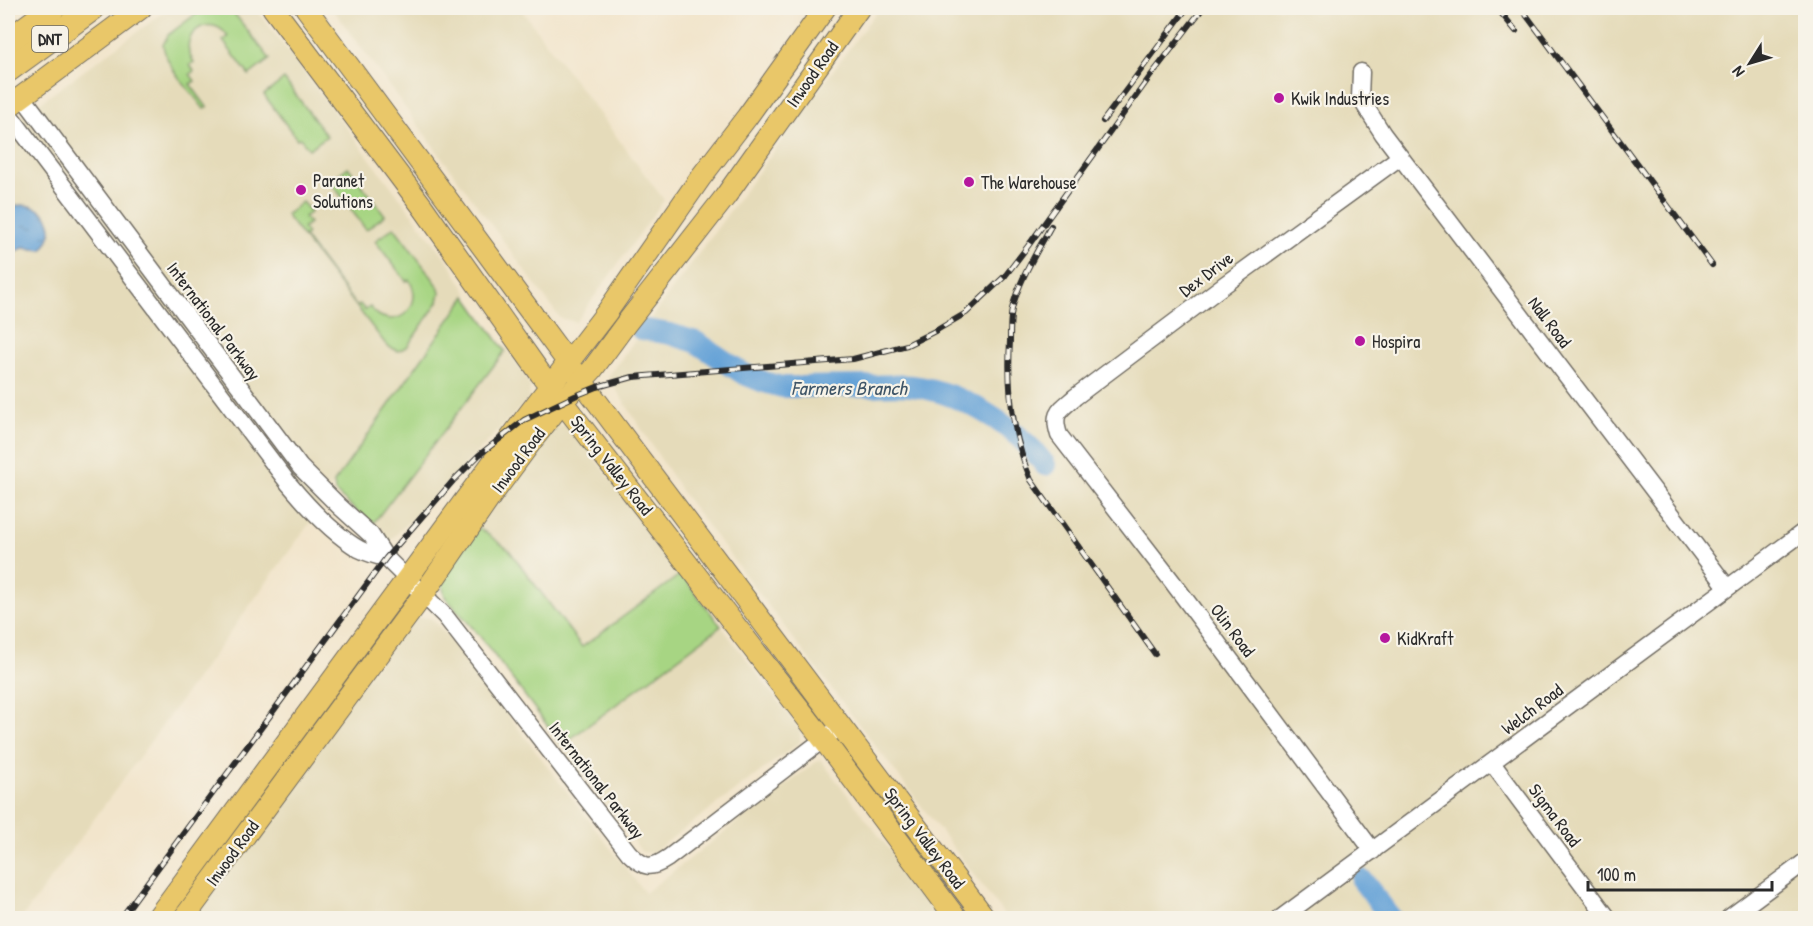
<svg xmlns="http://www.w3.org/2000/svg" width="1813" height="926" viewBox="0 0 1813 926" font-family="'Patrick Hand',sans-serif">
	<defs>
		<pattern id="water-ripples" width="26" height="14" patternUnits="userSpaceOnUse" patternTransform="scale(1.5)"><rect width="26" height="14" fill="#65a2d7"/><path d="M2 4q2-2 4 0t4 0M15 11q2-2 4 0t4 0" fill="none" stroke="#5384af"/></pattern>
	</defs>
	<rect width="100%" height="100%" fill="#f7f3e8"/>
	<filter id="ink" filterUnits="userSpaceOnUse"><feTurbulence type="fractalNoise" baseFrequency=".0167" numOctaves="2"/><feDisplacementMap in="SourceGraphic" scale="12" xChannelSelector="R" yChannelSelector="G"/><feConvolveMatrix kernelMatrix="1 2 1 2 8 2 1 2 1" color-interpolation-filters="sRGB"/></filter>
	<filter id="wash" filterUnits="userSpaceOnUse"><feTurbulence type="fractalNoise" baseFrequency=".008" numOctaves="4" result="noise"/><feDisplacementMap in="SourceGraphic" scale="24" xChannelSelector="R" yChannelSelector="G"/><feGaussianBlur stdDeviation="1.35" result="paint"/><feColorMatrix in="noise" values="0 0 0 0 0 0 0 0 0 0 0 0 0 0 0 0 0 1.4 0 .05"/><feComposite in="paint" operator="in"/></filter>
	<g filter="url(#wash)">
		<rect width="100%" height="100%" fill="#f2e5cc"/>
		<g fill="#e5dbba">
			<polygon points="170,8 255,8 448,261 468,294 464,297 334,483 309,524 22,918 8,918 8,126"/>
			<polygon points="332,8 520,8 664,200 576,322 560,318"/>
			<polygon points="879,8 1805,8 1805,918 1007,918 684,495 608,377"/>
			<polygon points="507,348 530,385 529,399 388,543 372,525"/>
			<polygon points="570,425 681,574 582,648 509,550 478,527 553,426"/>
			<polygon points="411,617 431,618 444,632 645,893 820,759 942,918 192,918"/>
			<polygon points="721,626 800,730 800,742 652,853 642,852 562,745"/>
		</g>
		<g fill="#a7d583" stroke="#698057" stroke-width="1.5">
			<path d="M 204,8 L 230,8 L 270,59 L 249,75 L 223,41 L 228,37 C 211,10 174,36 194,62 L 190,65 L 194,71 L 190,74 L 195,81 L 190,84 L 207,107 L 204,109 C 190,90 167,69 163,45 L 168,35 Z"/>
			<polygon points="284,79 327,136 309,149 300,138 297,139 264,95"/>
			<polygon points="348,167 385,215 366,230 330,181"/>
			<path d="M 302,202 L 311,212 L 304,217 L 309,223 L 303,228 L 307,234 L 304,237 L 357,307 L 360,304 L 365,310 L 370,307 C 391,335 427,308 409,280 L 406,281 L 375,241 L 394,227 L 437,284 L 440,292 L 438,302 L 407,347 L 398,351 L 387,346 L 286,215 Z"/>
			<polygon points="466,296 505,351 372,525 335,492 334,483"/>
			<polygon points="478,527 509,550 582,647 681,574 721,626 562,745 479,635 445,597 441,580"/>
		</g>
		<path fill="url(#water-ripples)" stroke="#486681" stroke-width="1.5" d="M 22,205 C 49,207 60,229 42,250 L 23,248 L 8,255 L 8,210 L 14,206 Z"/>
		<g fill="none" stroke-linecap="round" stroke-linejoin="round">
			<g stroke="#65a2d7" stroke-width="22">
				<path d="M 641,329 L 670,334 L 696,342 L 744,374 L 764,382 L 782,387 C 810,387 838,386 866,386 C 881,386 897,384 912,386 C 961,392 1016,426 1045,465"/>
				<polyline points="1362,880 1391,918"/>
			</g>
		</g>
	</g>
	<g filter="url(#ink)">
		<g fill="none" stroke-linecap="round" stroke-linejoin="round">
			<defs>
				<g id="minor">
					<polyline points="1361,72 1360,98 1383,134 1727,587"/>
					<path d="M 22,96 L 300,467 L 339,506 L 371,535 L 386,558 L 445,616 L 629,853 C 644,868 650,870 668,858 L 833,732"/>
					<path d="M 8,113 L 289,484 C 309,508 332,533 359,549 C 367,553 377,556 386,558"/>
					<polyline points="1492,763 1608,918"/>
					<path d="M 1373,851 L 1171,580 L 1059,435 C 1052,413 1059,411 1075,397 L 1224,285 L 1400,157"/>
					<polyline points="1281,918 1806,530"/>
					<polyline points="1729,918 1806,861"/>
				</g>
				<g id="major">
					<polyline points="273,8 422,206 540,373 823,739 956,918"/>
					<polyline points="306,8 589,391 985,918"/>
					<polyline points="8,107 141,8"/>
					<polyline points="157,918 524,420 607,312 701,177 747,117 825,8"/>
					<polyline points="184,918 423,595 491,496 534,438 563,401 592,370 625,325 725,197 859,8"/>
				</g>
				<g id="highway">
					<polyline points="8,41 53,8"/>
					<polyline points="8,70 93,8"/>
				</g>
			</defs>
			<use href="#minor" stroke="#716c63" stroke-width="19"/>
			<use href="#major" stroke="#716c63" stroke-width="23"/>
			<use href="#highway" stroke="#716c63" stroke-width="26"/>
			<use href="#minor" stroke="#fff" stroke-width="16"/>
			<use href="#major" stroke="#e9c769" stroke-width="21"/>
			<use href="#highway" stroke="#e9c769" stroke-width="24"/>
			<defs>
				<g id="rail">
					<polyline points="1497,8 1516,31"/>
					<polyline points="1521,8 1712,265"/>
					<polyline points="1103,121 1187,8"/>
					<path d="M 1051,226 C 1037,252 1019,280 1012,309 C 1010,319 1010,330 1010,341 C 1007,390 1012,435 1031,480 L 1155,654"/>
					<polyline points="121,918 386,558 453,481 479,455 524,420 575,396 597,387 633,377 853,359 907,345 937,330 966,313 1005,276 1028,246 1149,78 1203,8"/>
				</g>
			</defs>
			<use href="#rail" stroke="#2b2b2b" stroke-width="6"/>
			<use href="#rail" stroke="#f7f3e8" stroke-width="4" stroke-dasharray="11" stroke-linecap="butt"/>
		</g>
	</g>
	<g fill="#b5179e" stroke="#f7f3e8" stroke-width="2">
		<circle cx="1279" cy="98" r="6"/>
		<circle cx="969" cy="182" r="6"/>
		<circle cx="301" cy="190" r="6"/>
		<circle cx="1360" cy="341" r="6"/>
		<circle cx="1385" cy="638" r="6"/>
	</g>
	<g text-anchor="middle" dominant-baseline="central" stroke-width="4.5" stroke-linejoin="round" paint-order="stroke">
		<rect fill="#f7f3e8" stroke="#686764" stroke-width="1.5" x="32" y="26" width="36" height="26" rx="4.5"/>
		<g font-size="16" font-weight="bold" fill="#2b2b2b">
			<text x="50" y="39">DNT</text>
		</g>
		<g font-size="18" fill="#2b2b2b" stroke="#f7f3e8">
			<text transform="translate(812 74) rotate(-55)">Inwood Road</text>
			<text transform="translate(1206 274) rotate(-37)">Dex Drive</text>
			<text transform="translate(214 321) rotate(53)">International Parkway</text>
			<text transform="translate(1550 322) rotate(53)">Nall Road</text>
			<text transform="translate(518 460) rotate(-53)">Inwood Road</text>
			<text transform="translate(612 465) rotate(52)">Spring Valley Road</text>
			<text transform="translate(1233 630) rotate(53)">Olin Road</text>
			<text transform="translate(1532 709) rotate(-37)">Welch Road</text>
			<text transform="translate(597 780) rotate(52)">International Parkway</text>
			<text transform="translate(1555 815) rotate(53)">Sigma Road</text>
			<text transform="translate(925 838) rotate(53)">Spring Valley Road</text>
			<text transform="translate(232 853) rotate(-54)">Inwood Road</text>
		</g>
		<g font-size="18" fill="#2b2b2b" stroke="#f7f3e8" text-anchor="start">
			<text x="1291" y="98">Kwik Industries</text>
			<text x="313" y="180">Paranet<tspan x="313" dy="21">Solutions</tspan></text>
			<text x="981" y="182">The Warehouse</text>
			<text x="1372" y="341">Hospira</text>
			<text x="1397" y="638">KidKraft</text>
		</g>
		<g font-size="20" font-style="italic" fill="#3f5567" stroke="#f7f3e8">
			<text x="849" y="387">Farmers Branch</text>
		</g>
	</g>
	<rect width="1813" height="926" fill="none" stroke="#f7f3e8" stroke-width="30"/>
	<g transform="translate(1750 63) rotate(233)" stroke="#f7f3e8" stroke-width="4.5" paint-order="stroke">
	<path d="M0-4.5L10 22L0 15L-10 22Z" fill="#2b2b2b"/>
	<text y="-9" font-size="16" font-weight="bold" text-anchor="middle" fill="#2b2b2b">N</text>
	</g>
	<path d="M1588 881v9h184v-9" fill="none" stroke="#2b2b2b" stroke-width="3"/>
	<text x="1597" y="881" font-size="18" fill="#2b2b2b" stroke="#f7f3e8" stroke-width="4.5" paint-order="stroke">100 m</text>
</svg>
